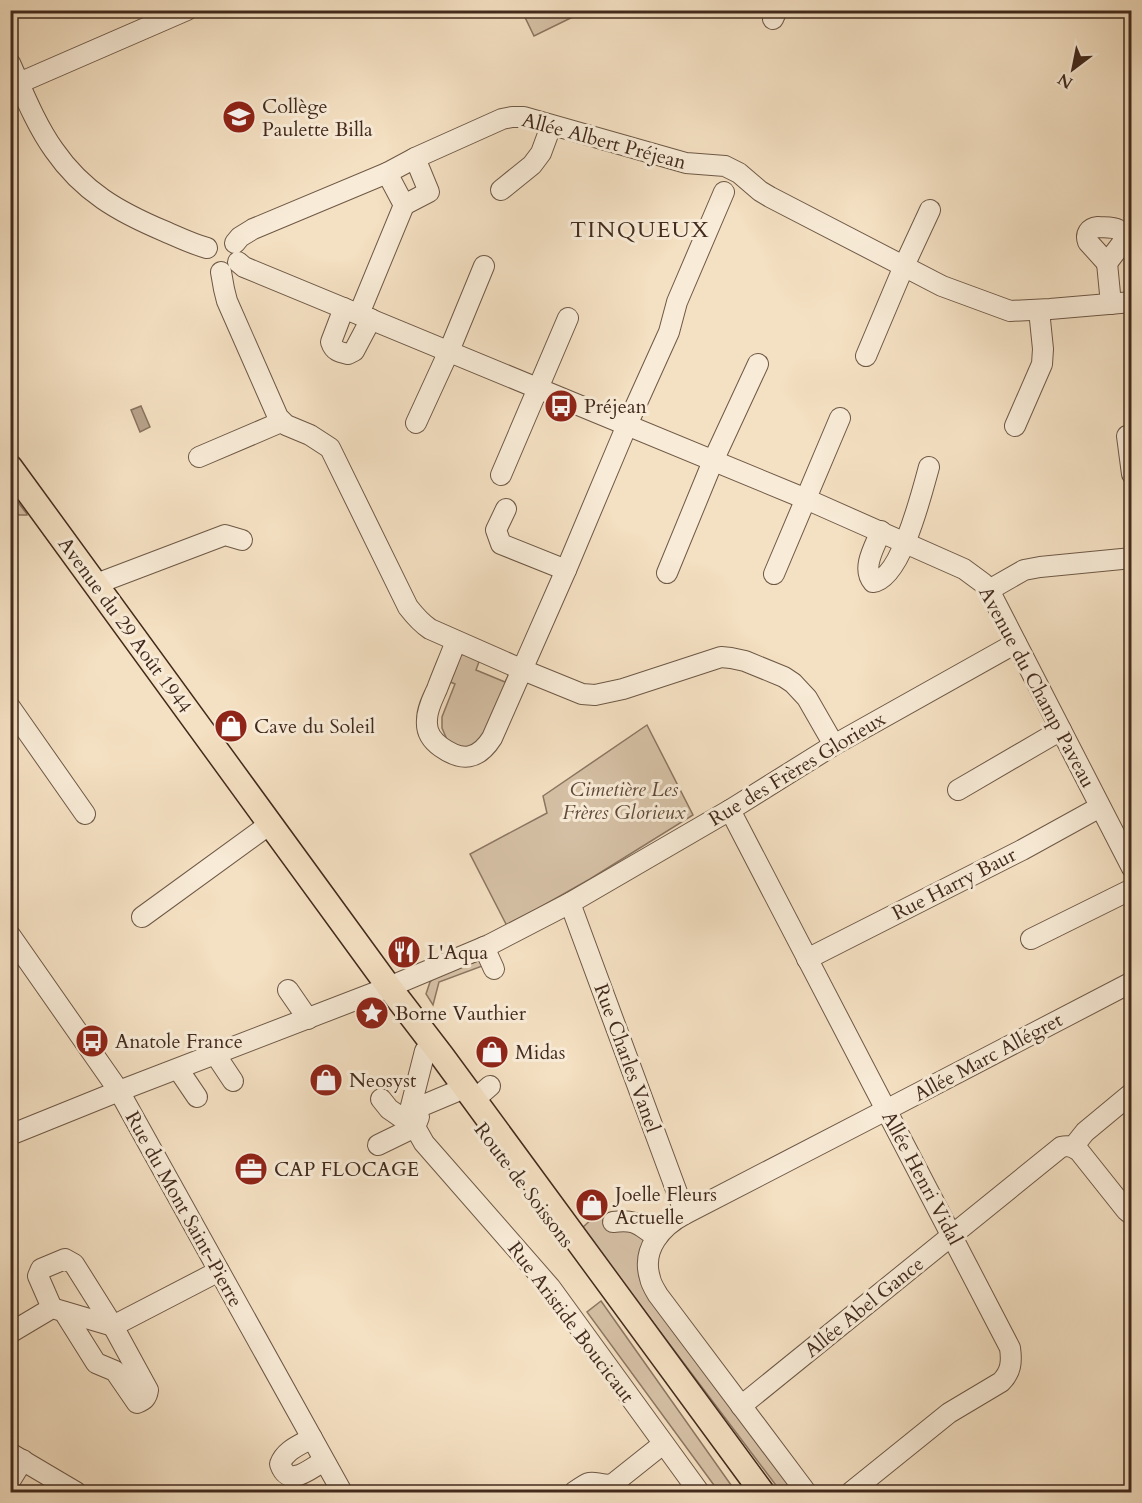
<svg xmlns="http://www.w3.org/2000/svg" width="1142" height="1503" viewBox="0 0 1142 1503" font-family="Cardo,serif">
	<rect width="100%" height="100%" fill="#f4e0c2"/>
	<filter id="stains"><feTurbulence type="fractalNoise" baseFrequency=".00333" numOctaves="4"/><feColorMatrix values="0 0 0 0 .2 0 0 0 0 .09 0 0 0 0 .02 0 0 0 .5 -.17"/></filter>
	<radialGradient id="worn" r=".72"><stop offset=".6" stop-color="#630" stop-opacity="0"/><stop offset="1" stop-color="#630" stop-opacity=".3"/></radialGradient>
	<g fill="#d6c1a6" stroke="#8c7662" stroke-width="1.5">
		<polygon points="585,11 534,36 522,11 522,10"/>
		<polygon points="10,492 27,514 27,515 19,515 11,507"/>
		<polygon points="467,654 480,659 476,670 505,682 510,672 515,674 483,739 469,748 460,748 448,742 442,728 442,717 455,684 448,681 460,655"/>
		<polygon points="647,725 693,815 590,879 507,926 470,854 547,813 543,796"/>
		<polygon points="480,960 485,965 439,982 433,1005 426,994 430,982 434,978"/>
		<polygon points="600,1215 612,1228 624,1226 648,1238 641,1259 796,1492 781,1492 582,1228 594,1217"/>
		<polygon points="601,1301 736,1492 719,1492 587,1312"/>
	</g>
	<polygon fill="#b7a28a" stroke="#88725e" stroke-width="1.5" points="141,406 150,427 140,432 131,410"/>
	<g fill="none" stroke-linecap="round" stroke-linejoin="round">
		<defs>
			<g id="minor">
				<polyline points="773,19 777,10"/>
				<path d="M 10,63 C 23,92 36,125 54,150 C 83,192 119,212 164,231 C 178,237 192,244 207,248"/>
				<polyline points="19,83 187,10"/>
				<polyline points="387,173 404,205 429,192 415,158"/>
				<polyline points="501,190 532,165 541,153 551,126"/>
				<path d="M 1098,227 C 1110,228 1124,225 1123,242 L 1107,263 L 1088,242 C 1085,234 1089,228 1098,227 Z"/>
				<polyline points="235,243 240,237 253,229 387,173 415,158 502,119 512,117 524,117 686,163 725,166 739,173 760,191 770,197 942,286 1010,311 1050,309 1132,302"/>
				<polyline points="238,262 244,267 806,499 964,569 983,583 989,590 1132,868"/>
				<polyline points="1107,263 1111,304"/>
				<path d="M 221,272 L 224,289 L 227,301 L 278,417 L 286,425 L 310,435 L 330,448 L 408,607 C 415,616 421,623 430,629 L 523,670 L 582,694 L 595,695 L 623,689 L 721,657 L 731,658 L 745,661 L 784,677 L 793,683 L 807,698 L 834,745"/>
				<path d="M 344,308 L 331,342 C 334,351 339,352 348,354 L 354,351 L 371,319"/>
				<polyline points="359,314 404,205"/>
				<polyline points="866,356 904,266 930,210"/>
				<polyline points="416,423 449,351 484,266"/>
				<polyline points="1015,426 1042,364 1043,349 1039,310"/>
				<polyline points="1127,436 1132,474"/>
				<polyline points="199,457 281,422"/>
				<polyline points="501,475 568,318"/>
				<polyline points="506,509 496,530 501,544 566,570"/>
				<path d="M 881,531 C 875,546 861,568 873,582 C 901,579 922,492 929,467"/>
				<polyline points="667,573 713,461 758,364"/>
				<polyline points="774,574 840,418"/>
				<polyline points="96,584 225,535 242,540"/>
				<polyline points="989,590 1024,570 1040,567 1132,558"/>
				<path d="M 456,641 C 450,657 443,673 437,689 C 433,698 427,709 427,720 C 426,731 431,740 441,747 C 462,762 478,760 492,738 L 566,570 L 627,425 L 669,332 L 677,302 L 724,192"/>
				<polyline points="10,707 85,814"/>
				<polyline points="958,790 1061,730"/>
				<path d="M 730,810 L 1010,1348 C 1012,1362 1011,1372 1001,1382 L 949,1413 L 851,1492"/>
				<polyline points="570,903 685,1214"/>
				<polyline points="142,917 270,824"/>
				<polyline points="10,935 119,1091 342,1492"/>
				<polyline points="1031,939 1132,889"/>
				<polyline points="484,947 494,969"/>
				<polyline points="807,959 1022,850 1100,807"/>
				<polyline points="288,990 308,1019"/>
				<polyline points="425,1051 410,1110 415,1127 424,1143 550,1287 699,1492"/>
				<polyline points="215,1054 233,1081"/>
				<polyline points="178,1069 197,1097"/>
				<polyline points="381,1099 389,1109 415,1127"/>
				<polyline points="474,1100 490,1086"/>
				<polyline points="424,1105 455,1092"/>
				<polyline points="10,1135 119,1091 389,987 489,945 570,903 730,810 834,745 1016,643"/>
				<polyline points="378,1145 415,1127 419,1117"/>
				<polyline points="1073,1147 1085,1132 1132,1093"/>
				<path d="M 613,1222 C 637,1219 638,1225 657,1237"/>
				<path d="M 52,1308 L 38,1276 L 41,1269 L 65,1259 L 74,1264 L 113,1326 L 148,1390 C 147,1398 144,1400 137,1403 L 115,1371 L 96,1363 L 64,1312"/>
				<polyline points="10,1333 52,1308 113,1326 219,1271"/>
				<path d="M 741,1406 L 1061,1147 C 1069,1145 1073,1147 1079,1151 L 1126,1210 L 1132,1215"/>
				<path d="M 312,1438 C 300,1445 285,1450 280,1464 C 289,1489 309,1469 324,1461"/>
				<polyline points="10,1453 76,1492"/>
				<polyline points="10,1481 23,1460"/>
				<path d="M 574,1492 C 594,1478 588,1483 610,1485"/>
				<polyline points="605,1492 610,1485 614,1483 663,1444"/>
				<path d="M 806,1492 L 658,1295 C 655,1290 651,1284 650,1278 C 641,1249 662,1226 685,1214 L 886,1110 L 1132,982"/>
			</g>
			<polyline id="major" points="10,467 389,987 442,1056 762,1492"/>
		</defs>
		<use href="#minor" stroke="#6e5846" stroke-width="22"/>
		<use href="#major" stroke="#422a1d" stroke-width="27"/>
		<use href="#minor" stroke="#f8ebd7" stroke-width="20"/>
		<use href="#major" stroke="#f4e0c2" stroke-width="24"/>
	</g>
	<defs>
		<symbol id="school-disc" viewBox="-11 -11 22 22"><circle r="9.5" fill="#8f2418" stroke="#f8ebd7"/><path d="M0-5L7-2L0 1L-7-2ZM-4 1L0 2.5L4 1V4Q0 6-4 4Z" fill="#fff"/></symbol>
		<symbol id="bus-disc" viewBox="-11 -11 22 22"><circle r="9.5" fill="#8f2418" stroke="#f8ebd7"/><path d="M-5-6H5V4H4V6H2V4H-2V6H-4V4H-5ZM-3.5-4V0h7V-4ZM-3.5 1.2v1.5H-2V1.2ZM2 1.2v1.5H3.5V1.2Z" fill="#fff"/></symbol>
		<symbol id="shop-disc" viewBox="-11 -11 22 22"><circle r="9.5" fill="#8f2418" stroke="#f8ebd7"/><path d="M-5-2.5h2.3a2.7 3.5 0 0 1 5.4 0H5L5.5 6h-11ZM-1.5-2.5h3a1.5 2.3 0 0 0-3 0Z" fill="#fff"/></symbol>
		<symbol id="restaurant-disc" viewBox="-11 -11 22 22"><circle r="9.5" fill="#8f2418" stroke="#f8ebd7"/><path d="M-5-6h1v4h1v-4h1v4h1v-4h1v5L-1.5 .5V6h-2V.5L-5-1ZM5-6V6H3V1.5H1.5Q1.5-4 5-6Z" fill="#fff"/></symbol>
		<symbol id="sight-disc" viewBox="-11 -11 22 22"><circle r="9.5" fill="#8f2418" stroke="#f8ebd7"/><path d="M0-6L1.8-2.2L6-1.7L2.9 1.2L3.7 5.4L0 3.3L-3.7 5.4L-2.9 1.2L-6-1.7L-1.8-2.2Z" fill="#fff"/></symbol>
		<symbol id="office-disc" viewBox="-11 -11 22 22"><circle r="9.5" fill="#8f2418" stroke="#f8ebd7"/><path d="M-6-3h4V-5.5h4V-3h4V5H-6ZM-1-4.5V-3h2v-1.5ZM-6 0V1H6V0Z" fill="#fff"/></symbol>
	</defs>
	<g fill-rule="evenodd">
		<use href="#school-disc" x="220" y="98" width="38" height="38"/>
		<use href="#bus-disc" x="542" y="387" width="38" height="38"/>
		<use href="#shop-disc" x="212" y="707" width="38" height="38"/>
		<use href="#restaurant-disc" x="385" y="933" width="38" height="38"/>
		<use href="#sight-disc" x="353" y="994" width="38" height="38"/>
		<use href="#bus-disc" x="73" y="1022" width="38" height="38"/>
		<use href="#shop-disc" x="473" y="1033" width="38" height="38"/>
		<use href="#shop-disc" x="307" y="1061" width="38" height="38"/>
		<use href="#office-disc" x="232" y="1150" width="38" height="38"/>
		<use href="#shop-disc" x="573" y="1186" width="38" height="38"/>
	</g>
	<g text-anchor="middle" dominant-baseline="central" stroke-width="6" stroke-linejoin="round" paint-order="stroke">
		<g font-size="20" fill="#422a1d" stroke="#f8ebd7" text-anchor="start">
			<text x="262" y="106">Collège<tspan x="262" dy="23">Paulette Billa</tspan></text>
			<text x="584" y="406">Préjean</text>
			<text x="254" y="726">Cave du Soleil</text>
			<text x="427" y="952">L'Aqua</text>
			<text x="395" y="1013">Borne Vauthier</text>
			<text x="115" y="1041">Anatole France</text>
			<text x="515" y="1052">Midas</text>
			<text x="349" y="1080">Neosyst</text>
			<text x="274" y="1169">CAP FLOCAGE</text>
			<text x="615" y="1194">Joelle Fleurs<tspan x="615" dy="23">Actuelle</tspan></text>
		</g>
		<g font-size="20" fill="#422a1d" stroke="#f8ebd7">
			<text transform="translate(604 141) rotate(15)">Allée Albert Préjean</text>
			<text transform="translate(125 625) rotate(54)">Avenue du 29 Août 1944</text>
			<text transform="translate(1037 687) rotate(62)">Avenue du Champ Paveau</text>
			<text transform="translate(797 769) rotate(-31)">Rue des Frères Glorieux</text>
			<text transform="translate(954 884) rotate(-27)">Rue Harry Baur</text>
			<text transform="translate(988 1057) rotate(-28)">Allée Marc Allégret</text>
			<text transform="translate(627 1058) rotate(70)">Rue Charles Vanel</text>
			<text transform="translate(922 1178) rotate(62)">Allée Henri Vidal</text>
			<text transform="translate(524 1185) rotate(53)">Route de Soissons</text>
			<text transform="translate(184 1209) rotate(61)">Rue du Mont Saint-Pierre</text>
			<text transform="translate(864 1307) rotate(-39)">Allée Abel Gance</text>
			<text transform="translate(571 1322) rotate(53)">Rue Aristide Boucicaut</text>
		</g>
		<g font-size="20" font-style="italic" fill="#604838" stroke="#f8ebd7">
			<text x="624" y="789">Cimetière Les<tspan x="624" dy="23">Frères Glorieux</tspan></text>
		</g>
		<g font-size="22" letter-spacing="1.5" fill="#422a1d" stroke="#f8ebd7">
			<text x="640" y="230">TINQUEUX</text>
		</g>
	</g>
	<rect width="1142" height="1503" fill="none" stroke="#f4e0c2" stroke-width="36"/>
	<rect x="12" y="12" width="1118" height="1479" fill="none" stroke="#422a1d" stroke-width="3"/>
	<rect x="18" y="18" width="1106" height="1467" fill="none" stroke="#422a1d" stroke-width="1.5"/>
	<g transform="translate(1073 69) rotate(212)" stroke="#f8ebd7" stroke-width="4.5" paint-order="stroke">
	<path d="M0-4.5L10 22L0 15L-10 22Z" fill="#422a1d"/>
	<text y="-9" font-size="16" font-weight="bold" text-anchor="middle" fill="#422a1d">N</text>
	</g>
	<rect width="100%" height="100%" filter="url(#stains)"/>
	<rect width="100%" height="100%" fill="url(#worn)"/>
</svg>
